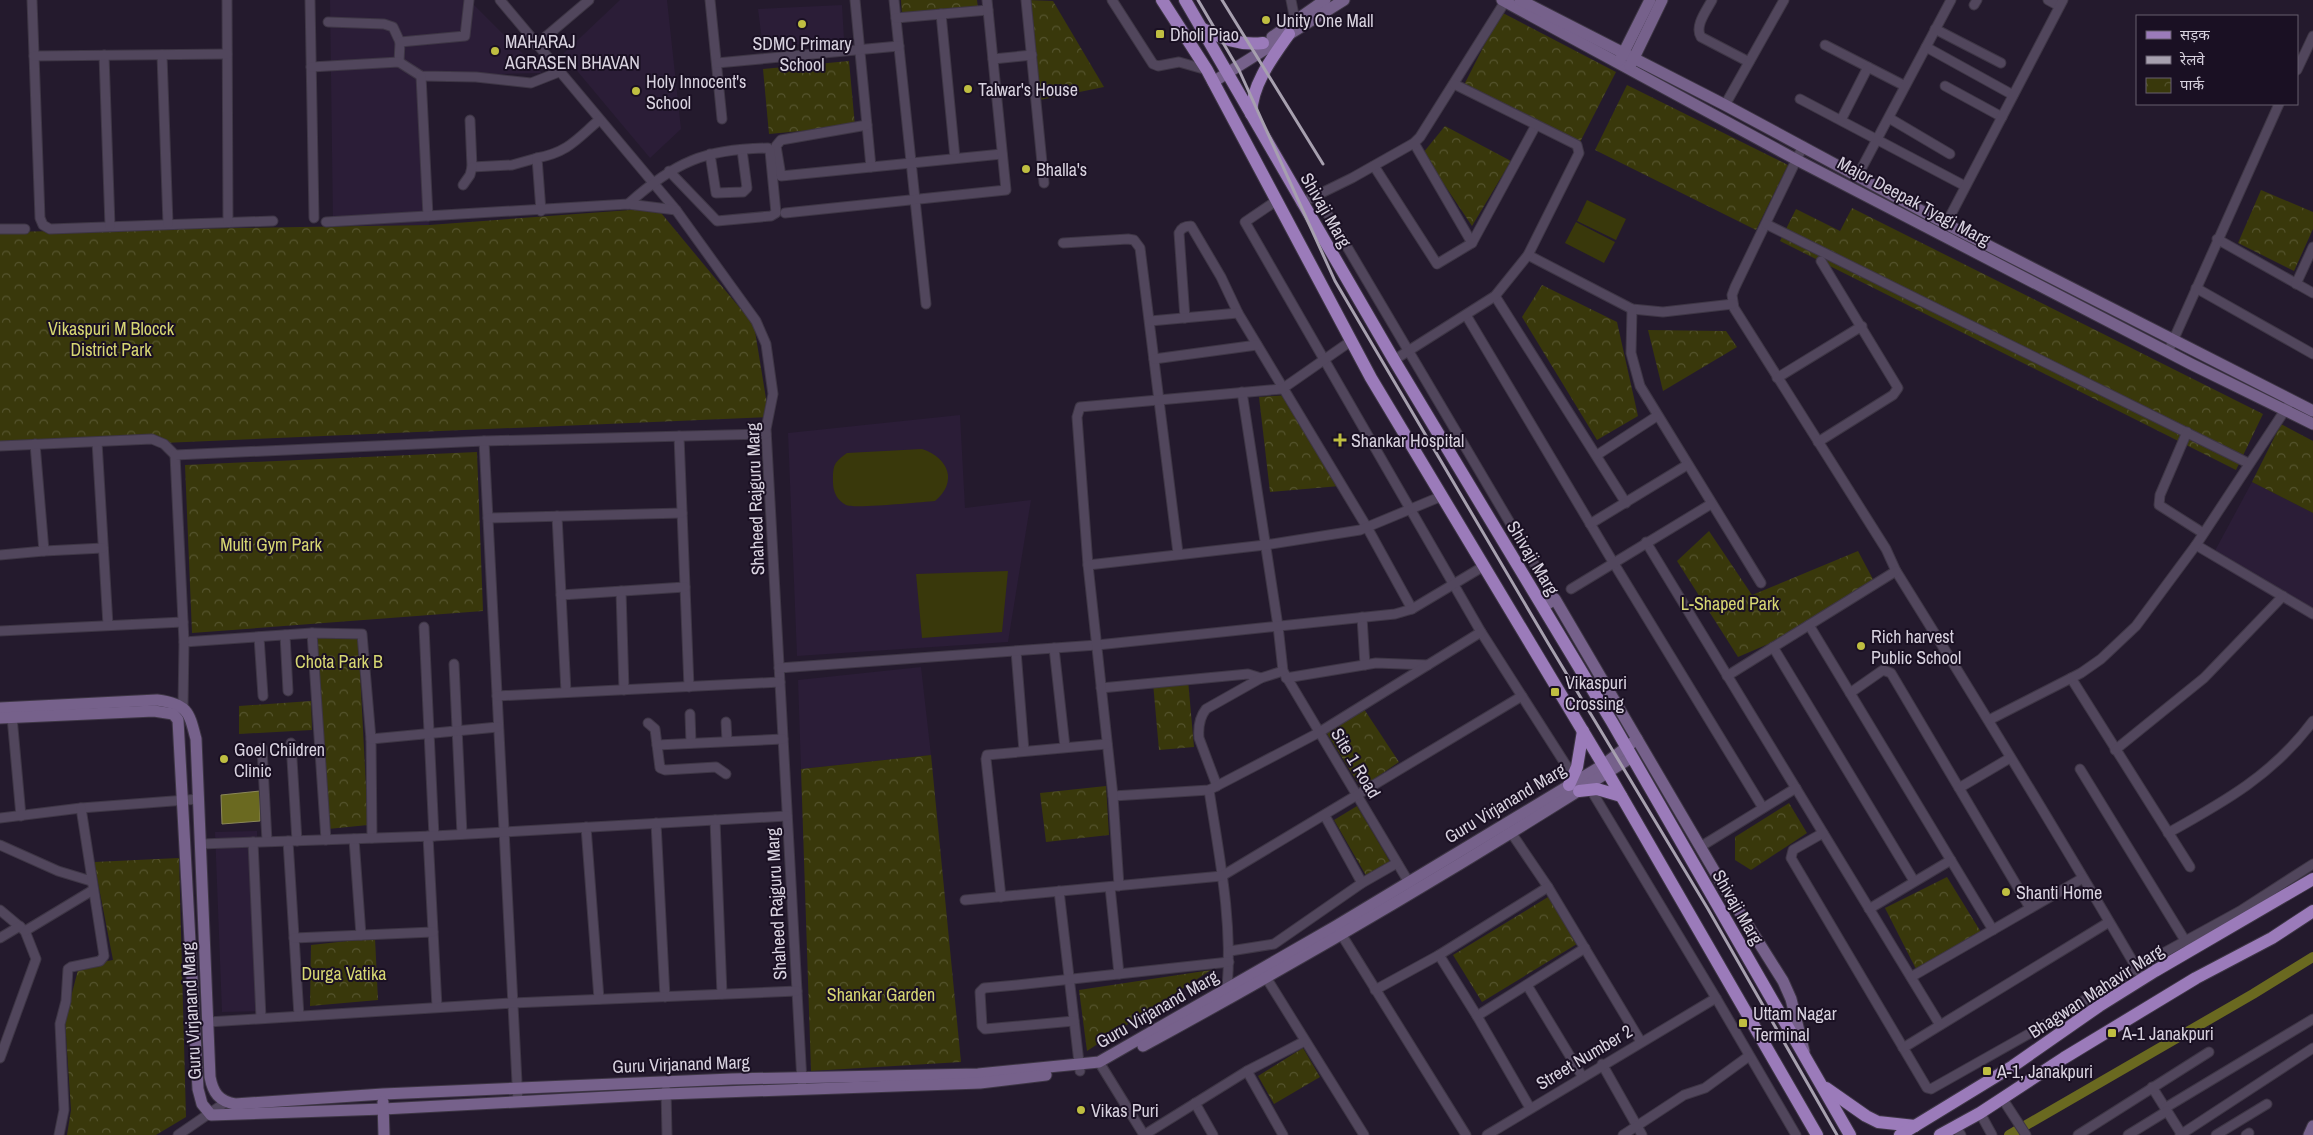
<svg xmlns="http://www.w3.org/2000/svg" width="2313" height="1135" viewBox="0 0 2313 1135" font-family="'Archivo Narrow','Noto Sans Devanagari',sans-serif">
	<defs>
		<pattern id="park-crowns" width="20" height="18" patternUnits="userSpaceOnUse" patternTransform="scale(1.25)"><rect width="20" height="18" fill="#39380b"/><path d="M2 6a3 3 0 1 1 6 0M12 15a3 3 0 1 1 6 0" fill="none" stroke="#55542e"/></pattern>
	</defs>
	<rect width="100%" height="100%" fill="#241a2d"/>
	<g fill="#2b1d37">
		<polygon points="330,0 469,0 542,73 422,76 429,225 333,227"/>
		<polygon points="620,0 667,0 681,129 650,158 563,54"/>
		<polygon points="842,5 844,39 763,49 758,9"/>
		<polygon points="960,415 965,508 1031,500 1008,642 797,656 788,433"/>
		<polygon points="2252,482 2313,513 2313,621 2210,560"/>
		<polygon points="921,667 931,755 801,769 798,680"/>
		<polygon points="257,831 263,1011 222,1012 215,832"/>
	</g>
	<g fill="url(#park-crowns)">
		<polygon points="901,0 977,0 978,8 902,15"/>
		<polygon points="1028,0 1053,1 1104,87 1035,101"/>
		<polygon points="1501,12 1616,72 1579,144 1464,85"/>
		<polygon points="849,61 855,126 769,134 763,69"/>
		<polygon points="1627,85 1788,165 1756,230 1595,150"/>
		<polygon points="1445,126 1511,161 1472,226 1423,153"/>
		<polygon points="2261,190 2313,212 2313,229 2294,271 2238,243"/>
		<polygon points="657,208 754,325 769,417 0,450 0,232 429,225"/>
		<polygon points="1852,208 2263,414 2236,470 1780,241 1796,209 1840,231"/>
		<polygon points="1542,285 1617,322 1638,416 1597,440 1522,317"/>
		<polygon points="1648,330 1726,331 1737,347 1663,391"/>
		<polygon points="1288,395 1340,486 1270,492 1259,397"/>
		<polygon points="2281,424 2313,441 2313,513 2252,482"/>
		<polygon points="477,452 483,611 192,633 185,465"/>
		<polygon points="1709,531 1752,595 1858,551 1875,583 1773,642 1738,657 1677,561"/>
		<polygon points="358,634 368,825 328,829 317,638"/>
		<polygon points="1188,680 1194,747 1159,750 1153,683"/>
		<polygon points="311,701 312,730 239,734 239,706"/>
		<polygon points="1364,709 1399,762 1361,788 1326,732"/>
		<polygon points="931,755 961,1062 811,1071 801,769"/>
		<polygon points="1106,786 1109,835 1046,842 1040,793"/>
		<polygon points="1789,803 1807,833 1751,870 1735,860 1735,837"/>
		<polygon points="1357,806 1392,865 1368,879 1334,820"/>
		<polygon points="179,858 186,1117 156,1135 67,1135 71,1110 65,1020 79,966 113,960 94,862"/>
		<polygon points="1947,877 1984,937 1918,973 1885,908"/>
		<polygon points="1548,897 1577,944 1482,1002 1453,955"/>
		<polygon points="375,938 378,1000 310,1006 311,945"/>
		<polygon points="1211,970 1087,1051 1079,990"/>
		<polygon points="1303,1048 1320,1077 1274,1104 1258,1076"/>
	</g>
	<g fill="#39380b">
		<polygon points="1587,200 1626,219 1616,240 1577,221"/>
		<polygon points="1576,222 1615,242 1604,263 1565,243"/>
		<path d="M 922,449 C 949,458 958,482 935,501 C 921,502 854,509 846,505 C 837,500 833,492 833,482 C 833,466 833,463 847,453 Z"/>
		<polygon points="1008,571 1002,632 922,638 916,574"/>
	</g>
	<polygon fill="#6a6920" stroke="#8b8859" points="260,791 260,821 222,824 221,795"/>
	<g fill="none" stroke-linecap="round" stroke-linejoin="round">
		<polyline stroke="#6a6920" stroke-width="10" points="2009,1135 2253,994 2313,957"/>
		<defs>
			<g id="street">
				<polyline points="32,0 40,218 43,225 50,229 273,221"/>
				<polyline points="227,0 228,222"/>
				<polyline points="310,0 314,218"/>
				<polyline points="500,0 676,210 756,321 766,344 773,394 766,429 802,1082"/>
				<polyline points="710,0 722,119"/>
				<polyline points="855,0 871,167"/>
				<polyline points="894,0 926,304"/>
				<polyline points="1026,0 1044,183"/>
				<polyline points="1112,0 1153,64 1158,66 1179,62 1207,70"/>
				<polyline points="1291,0 1295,20"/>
				<path d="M 1712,0 C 1707,10 1694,26 1701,37 L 1749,62"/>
				<polyline points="2048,0 2059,6"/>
				<polyline points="1974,5 1977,0"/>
				<polyline points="941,14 955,158"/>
				<polyline points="896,18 988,10"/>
				<polyline points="328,22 384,24 393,27 400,42"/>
				<polyline points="1935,29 2001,63"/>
				<polyline points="536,45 589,0"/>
				<polyline points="1825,45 1905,86"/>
				<polyline points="1926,47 2013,95"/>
				<polyline points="104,55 110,226"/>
				<polyline points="162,55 168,224"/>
				<polyline points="34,56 227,54"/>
				<polyline points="993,59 1032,55"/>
				<polyline points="399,62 400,42 465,36 469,0"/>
				<polyline points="717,63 899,46"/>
				<polyline points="311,67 399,62 421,76 476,77 531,83 559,72"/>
				<polyline points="2297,70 2313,36"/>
				<polyline points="421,76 428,216"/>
				<polyline points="1945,86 2002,117"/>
				<polyline points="1800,99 1965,186"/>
				<polyline points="1725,105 1784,0"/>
				<polyline points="1889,118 1950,154"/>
				<polyline points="470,120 472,167 512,165 537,158"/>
				<polyline points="1841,120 1868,67"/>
				<polyline points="867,125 781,140 776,146 781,176 1002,154"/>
				<polyline points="1414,143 1472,243"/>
				<path d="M 1803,146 L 1735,287 L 1732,295 L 1734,308 L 1886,549 L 1896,571 C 1980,706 2063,842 2143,979"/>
				<polyline points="710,154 716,193 743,192 747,188 742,150"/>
				<polyline points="1374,166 1437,264 1472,243 1536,125"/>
				<polyline points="1858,175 1951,0"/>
				<polyline points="463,185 470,175 472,167"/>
				<polyline points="1317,196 1555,599"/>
				<polyline points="1276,201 1245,222 1481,632 1573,776"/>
				<polyline points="1301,203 1352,178 1414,143 1420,137 1506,0"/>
				<path d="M 628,204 C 675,162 704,149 768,148 L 770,151 L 776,213 L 771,216 L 717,221 L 669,171"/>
				<path d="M 541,211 L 537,158 C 568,152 576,140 599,120"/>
				<polyline points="785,213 1006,190 987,0"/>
				<polyline points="326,222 628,204 676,210"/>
				<polyline points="1766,224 2248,463"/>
				<polyline points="1946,224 2063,0"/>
				<polyline points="0,229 25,229"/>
				<polyline points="2217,239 2313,293"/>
				<polyline points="1063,243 1128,239 1134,240 1140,248 1178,553"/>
				<polyline points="1528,255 1632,309 1663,312 1733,304"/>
				<polyline points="2296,284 2313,247"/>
				<polyline points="2196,288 2313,354"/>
				<polyline points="1495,296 1626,503"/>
				<polyline points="1632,309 1631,353 1640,386 1761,583"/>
				<polyline points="1466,315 1610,557 1763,808"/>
				<path d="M 1185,318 L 1179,233 C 1181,228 1185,226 1191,226 L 1221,277 L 1238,313 L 1368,529 L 1412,609"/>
				<polyline points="1150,321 1238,313"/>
				<polyline points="2168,352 2279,104"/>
				<polyline points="1154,359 1257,345"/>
				<polyline points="1394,360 1495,296 1528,255 1579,153 1577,145 1454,84"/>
				<polyline points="1777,378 1862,326"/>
				<polyline points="1242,392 1278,626 1283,671 1411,886"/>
				<polyline points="2187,432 2160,495 2159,505 2203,533"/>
				<polyline points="679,436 689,687"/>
				<polyline points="484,441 518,1102"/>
				<polyline points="97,442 108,625"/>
				<polyline points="1818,442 1893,395 1898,388 1821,261"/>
				<polyline points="35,444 44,551 103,548"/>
				<polyline points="0,446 152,439 164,444 175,455"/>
				<polyline points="1597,455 1657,416"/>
				<polyline points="557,516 566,692"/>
				<polyline points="488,518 682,513"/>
				<polyline points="1590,524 1687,465"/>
				<polyline points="1646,542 1940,1025"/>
				<polyline points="2196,545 2313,614"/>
				<polyline points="0,555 44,551"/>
				<polyline points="1088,565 1077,417 1080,407 1282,389 1351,341"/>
				<polyline points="1571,589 1711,504"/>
				<polyline points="621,591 624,690"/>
				<polyline points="561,595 685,587"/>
				<polyline points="1362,617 1365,665"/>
				<polyline points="1809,625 1993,930"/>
				<polyline points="424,627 434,836"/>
				<polyline points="0,631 183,622"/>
				<polyline points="312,633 326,840"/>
				<polyline points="285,635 288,691"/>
				<polyline points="259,637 263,696"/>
				<polyline points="184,642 312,633 362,634 371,739 372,838"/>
				<polyline points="1773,647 1914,881"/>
				<polyline points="1054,648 1065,747"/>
				<polyline points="1016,651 1024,751"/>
				<polyline points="454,664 462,834"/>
				<polyline points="779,668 1097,645 1395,614 1412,609 1484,566"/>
				<polyline points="1727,676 1896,571"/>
				<polyline points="1286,678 1376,663 1428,665"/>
				<polyline points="2071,678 2190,867"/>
				<polyline points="1101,688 1248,674 1261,678"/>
				<polyline points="1850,693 1883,670 1891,673 2030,908"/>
				<polyline points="497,696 780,682"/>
				<polyline points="181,712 183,706 184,642 175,455 484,441 766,434"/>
				<polyline points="690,714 691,743"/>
				<polyline points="12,717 21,816"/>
				<polyline points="1989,720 2081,673 2101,659 2136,626 2196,545 2291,401"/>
				<polyline points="726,722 727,741"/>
				<polyline points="648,723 655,729 660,768 665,770 716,767 726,774"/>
				<polyline points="371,739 498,727"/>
				<polyline points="291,743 297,841"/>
				<polyline points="657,745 783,739"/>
				<polyline points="262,748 267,841"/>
				<polyline points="2115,750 2204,678 2283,596"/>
				<polyline points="2080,769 2186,942"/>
				<path d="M 1217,786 L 1199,738 C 1198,727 1199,718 1206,709 L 1261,678 L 1283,671"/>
				<polyline points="1959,788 2010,758"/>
				<path d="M 1209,790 C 1219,855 1233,922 1227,989"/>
				<polyline points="1113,796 1209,790 1318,733 1481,632"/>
				<polyline points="1325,816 1362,883"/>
				<polyline points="0,818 81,808 199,799"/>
				<polyline points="715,820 722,994"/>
				<polyline points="656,823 665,997"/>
				<polyline points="586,827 599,999"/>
				<polyline points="1823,833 1793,850 1791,858 1927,1088 1931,1089 2041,1027 2136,968 2240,911 2313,864"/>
				<path d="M 2168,833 C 2224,802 2274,774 2313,721"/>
				<polyline points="1512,834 1548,887 1641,1042"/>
				<polyline points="428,836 437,1007"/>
				<polyline points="354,839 361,935"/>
				<polyline points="288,841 299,1016"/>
				<polyline points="253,842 261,1018"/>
				<polyline points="201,844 434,836 787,816"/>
				<polyline points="0,845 58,871 91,881"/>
				<polyline points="1700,847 1796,788"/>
				<polyline points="1119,886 1113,796 1088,565 1265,545 1360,530 1442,496"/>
				<polyline points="1110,887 1119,974"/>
				<polyline points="1059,891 1080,1071"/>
				<polyline points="1001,897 986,759 987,755 1107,744"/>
				<polyline points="965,900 1222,876 1522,696"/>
				<polyline points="1869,909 1951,860"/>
				<polyline points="0,910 25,931 36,959 0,1058"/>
				<polyline points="1338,929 1466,1135"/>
				<polyline points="25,931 93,890"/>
				<polyline points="0,938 20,926"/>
				<polyline points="294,938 433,932"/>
				<polyline points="1230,951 1274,944 1362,883 1397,863"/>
				<polyline points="1439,955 1477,1016 1530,1108"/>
				<polyline points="1911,977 2083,878"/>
				<polyline points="1267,979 1364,1135"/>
				<polyline points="1527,985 1582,1076"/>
				<polyline points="1375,990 1439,955 1548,887"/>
				<polyline points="1716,998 1796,1135"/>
				<polyline points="1477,1016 1585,948"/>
				<polyline points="1074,1021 985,1029 982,1026 980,992 984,988 1017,985 1229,962"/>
				<polyline points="208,1022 512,1003 797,991"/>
				<polyline points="1903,1048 2109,922"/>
				<polyline points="1099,1062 1144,1135"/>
				<polyline points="1602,1064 1642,1135"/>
				<polyline points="1247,1071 1283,1135"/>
				<polyline points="2152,1087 2182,1135"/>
				<polyline points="666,1090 667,1135"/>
				<polyline points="2002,1098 2026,1135"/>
				<polyline points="1195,1103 1213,1135"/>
				<polyline points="2165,1108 2313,1019"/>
				<polyline points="1980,1113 1992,1135"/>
				<polyline points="1955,1126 1961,1135"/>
				<polyline points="59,1135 64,1110 60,1024 66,1001 68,969 71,967 100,961 104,956 81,808"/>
				<polyline points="178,1135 226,1102"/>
				<polyline points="1144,1135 1247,1071 1305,1041"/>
				<polyline points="1487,1135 1716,998 1591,790"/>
				<polyline points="1623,1135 1684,1095 1705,1088 1749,1056"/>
				<polyline points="2078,1135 2209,1052"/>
				<polyline points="2128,1135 2167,1111"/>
				<polyline points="2180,1135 2313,1048"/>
				<polyline points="2216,1135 2267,1104"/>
				<polyline points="2246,1135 2249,1133"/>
			</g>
			<g id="secondary">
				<polyline points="1502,0 1797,160 2191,364 2313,424"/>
				<polyline points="1520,0 1725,105 1946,224 2313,411"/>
				<polyline points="1272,37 1325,0"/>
				<polyline points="1620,60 1650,0"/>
				<polyline points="1630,66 1662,0"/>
				<polyline points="1213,82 1344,0"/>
				<polyline points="1543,607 1555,599 1722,884 1783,981 1791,999 1804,1051"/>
				<path d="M 0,708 L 157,700 C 188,704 189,712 196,739 L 210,1077 C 213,1093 219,1101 235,1104 L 383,1094 L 732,1079 L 978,1074 L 1099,1062 L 1336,926 L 1603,765 L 1637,739"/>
				<polyline points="0,718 154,711 173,714 178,720 198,1089 202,1104 211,1115 383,1109 666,1094 980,1083 1046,1075"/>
				<path d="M 1143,1046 C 1310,955 1472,859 1632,757"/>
				<polyline points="383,1102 384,1135"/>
				<polyline points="2309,1135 2313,1126"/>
			</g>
			<g id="primary">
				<polyline points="1162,0 1207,70 1371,378 1608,773 1817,1135"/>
				<polyline points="1185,0 1394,360 1612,722 1850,1135"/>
				<path d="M 1201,28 C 1221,38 1240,46 1263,43"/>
				<path d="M 1251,114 C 1252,84 1272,58 1289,34"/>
				<polyline points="1569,785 1577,767 1583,731"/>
				<polyline points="1579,791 1597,789 1621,796"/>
				<polyline points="1826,1088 1866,1116 1878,1122 1915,1126"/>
				<polyline points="1900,1135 2013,1066 2099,1006 2155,971 2313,879"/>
				<polyline points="1940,1135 1980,1113 2064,1058 2196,978 2272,938 2313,911"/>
			</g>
		</defs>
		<use href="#street" stroke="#3e3645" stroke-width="11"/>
		<use href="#secondary" stroke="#3e3645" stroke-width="13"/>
		<use href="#primary" stroke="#3e3645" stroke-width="14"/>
		<use href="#street" stroke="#51465c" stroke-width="9"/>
		<use href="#secondary" stroke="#76618b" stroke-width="11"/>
		<use href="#primary" stroke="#9b7bba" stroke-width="12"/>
		<g stroke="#a7a0af" stroke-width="3">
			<polyline points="1198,0 1239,70 1335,281 1548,643 1708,909 1837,1135"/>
			<polyline points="1222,0 1323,164"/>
		</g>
	</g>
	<g fill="#bfbe41" stroke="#1a1023" stroke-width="2">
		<circle cx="1266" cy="20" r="5"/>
		<circle cx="802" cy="24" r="5"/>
		<rect x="1155" y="29" width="10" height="10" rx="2.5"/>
		<circle cx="495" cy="51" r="5"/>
		<circle cx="968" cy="89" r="5"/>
		<circle cx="636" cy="91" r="5"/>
		<circle cx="1026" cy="169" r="5"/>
		<path d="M1337.5 432.5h5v5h5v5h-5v5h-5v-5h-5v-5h5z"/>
		<circle cx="1861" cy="646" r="5"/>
		<rect x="1550" y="687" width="10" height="10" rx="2.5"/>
		<circle cx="224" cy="759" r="5"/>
		<circle cx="2006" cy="892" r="5"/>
		<rect x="1738" y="1018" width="10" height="10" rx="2.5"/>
		<rect x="2107" y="1028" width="10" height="10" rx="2.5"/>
		<rect x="1982" y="1066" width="10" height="10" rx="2.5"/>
		<circle cx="1081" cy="1110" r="5"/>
	</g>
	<g text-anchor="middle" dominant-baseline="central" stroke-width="4" stroke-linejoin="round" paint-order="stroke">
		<g font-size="18" fill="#d8d2df" stroke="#1a1023" text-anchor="start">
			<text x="1276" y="20">Unity One Mall</text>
			<text x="1170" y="34">Dholi Piao</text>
			<text x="505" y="41">MAHARAJ<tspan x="505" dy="21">AGRASEN BHAVAN</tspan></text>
			<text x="802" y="43" text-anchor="middle">SDMC Primary<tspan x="802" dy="21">School</tspan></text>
			<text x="646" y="81">Holy Innocent's<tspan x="646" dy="21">School</tspan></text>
			<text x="978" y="89">Talwar's House</text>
			<text x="1036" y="169">Bhalla's</text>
			<text x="1351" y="440">Shankar Hospital</text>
			<text x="1871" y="636">Rich harvest<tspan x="1871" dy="21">Public School</tspan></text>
			<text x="1565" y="682">Vikaspuri<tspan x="1565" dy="21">Crossing</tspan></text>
			<text x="234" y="749">Goel Children<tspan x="234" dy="21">Clinic</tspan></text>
			<text x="2016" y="892">Shanti Home</text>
			<text x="1753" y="1013">Uttam Nagar<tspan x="1753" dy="21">Terminal</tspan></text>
			<text x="2122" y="1033">A-1 Janakpuri</text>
			<text x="1997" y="1071">A-1, Janakpuri</text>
			<text x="1091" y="1110">Vikas Puri</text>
		</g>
		<g font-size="18" fill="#d8d2df" stroke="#1a1023">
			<text transform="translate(1914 201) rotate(28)">Major Deepak Tyagi Marg</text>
			<text transform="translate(1326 210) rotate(60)">Shivaji Marg</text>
			<text transform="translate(755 499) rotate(-92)">Shaheed Rajguru Marg</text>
			<text transform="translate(1533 558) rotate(59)">Shivaji Marg</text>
			<text transform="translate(1356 763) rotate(59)">Site 1 Road</text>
			<text transform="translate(1505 803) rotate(-31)">Guru Virjanand Marg</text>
			<text transform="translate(776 904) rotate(-93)">Shaheed Rajguru Marg</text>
			<text transform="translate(1738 907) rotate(60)">Shivaji Marg</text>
			<text transform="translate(2096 991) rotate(-33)">Bhagwan Mahavir Marg</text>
			<text transform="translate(1157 1009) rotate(-30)">Guru Virjanand Marg</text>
			<text transform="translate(191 1011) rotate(-93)">Guru Virjanand Marg</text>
			<text transform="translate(1584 1057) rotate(-31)">Street Number 2</text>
			<text transform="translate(681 1064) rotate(-2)">Guru Virjanand Marg</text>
		</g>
		<g font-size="18" fill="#d7d772" stroke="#1a1023">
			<text x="111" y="328">Vikaspuri M Blocck<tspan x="111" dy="21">District Park</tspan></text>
			<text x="271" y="544">Multi Gym Park</text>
			<text x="1730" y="603">L-Shaped Park</text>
			<text x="339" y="661">Chota Park B</text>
			<text x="344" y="973">Durga Vatika</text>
			<text x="881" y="994">Shankar Garden</text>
		</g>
	</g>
	<rect x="2136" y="15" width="162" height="90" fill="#1a1023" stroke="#665e6e"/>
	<rect x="2146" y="31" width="25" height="8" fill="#9b7bba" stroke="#665e6e"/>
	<text x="2180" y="40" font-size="15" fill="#d8d2df">सड़क</text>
	<rect x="2146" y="56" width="25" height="8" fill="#a7a0af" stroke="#665e6e"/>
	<text x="2180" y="65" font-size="15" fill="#d8d2df">रेलवे</text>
	<rect x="2146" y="78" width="25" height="15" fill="url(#park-crowns)" stroke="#665e6e"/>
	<text x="2180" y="90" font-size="15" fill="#d8d2df">पार्क</text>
</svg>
